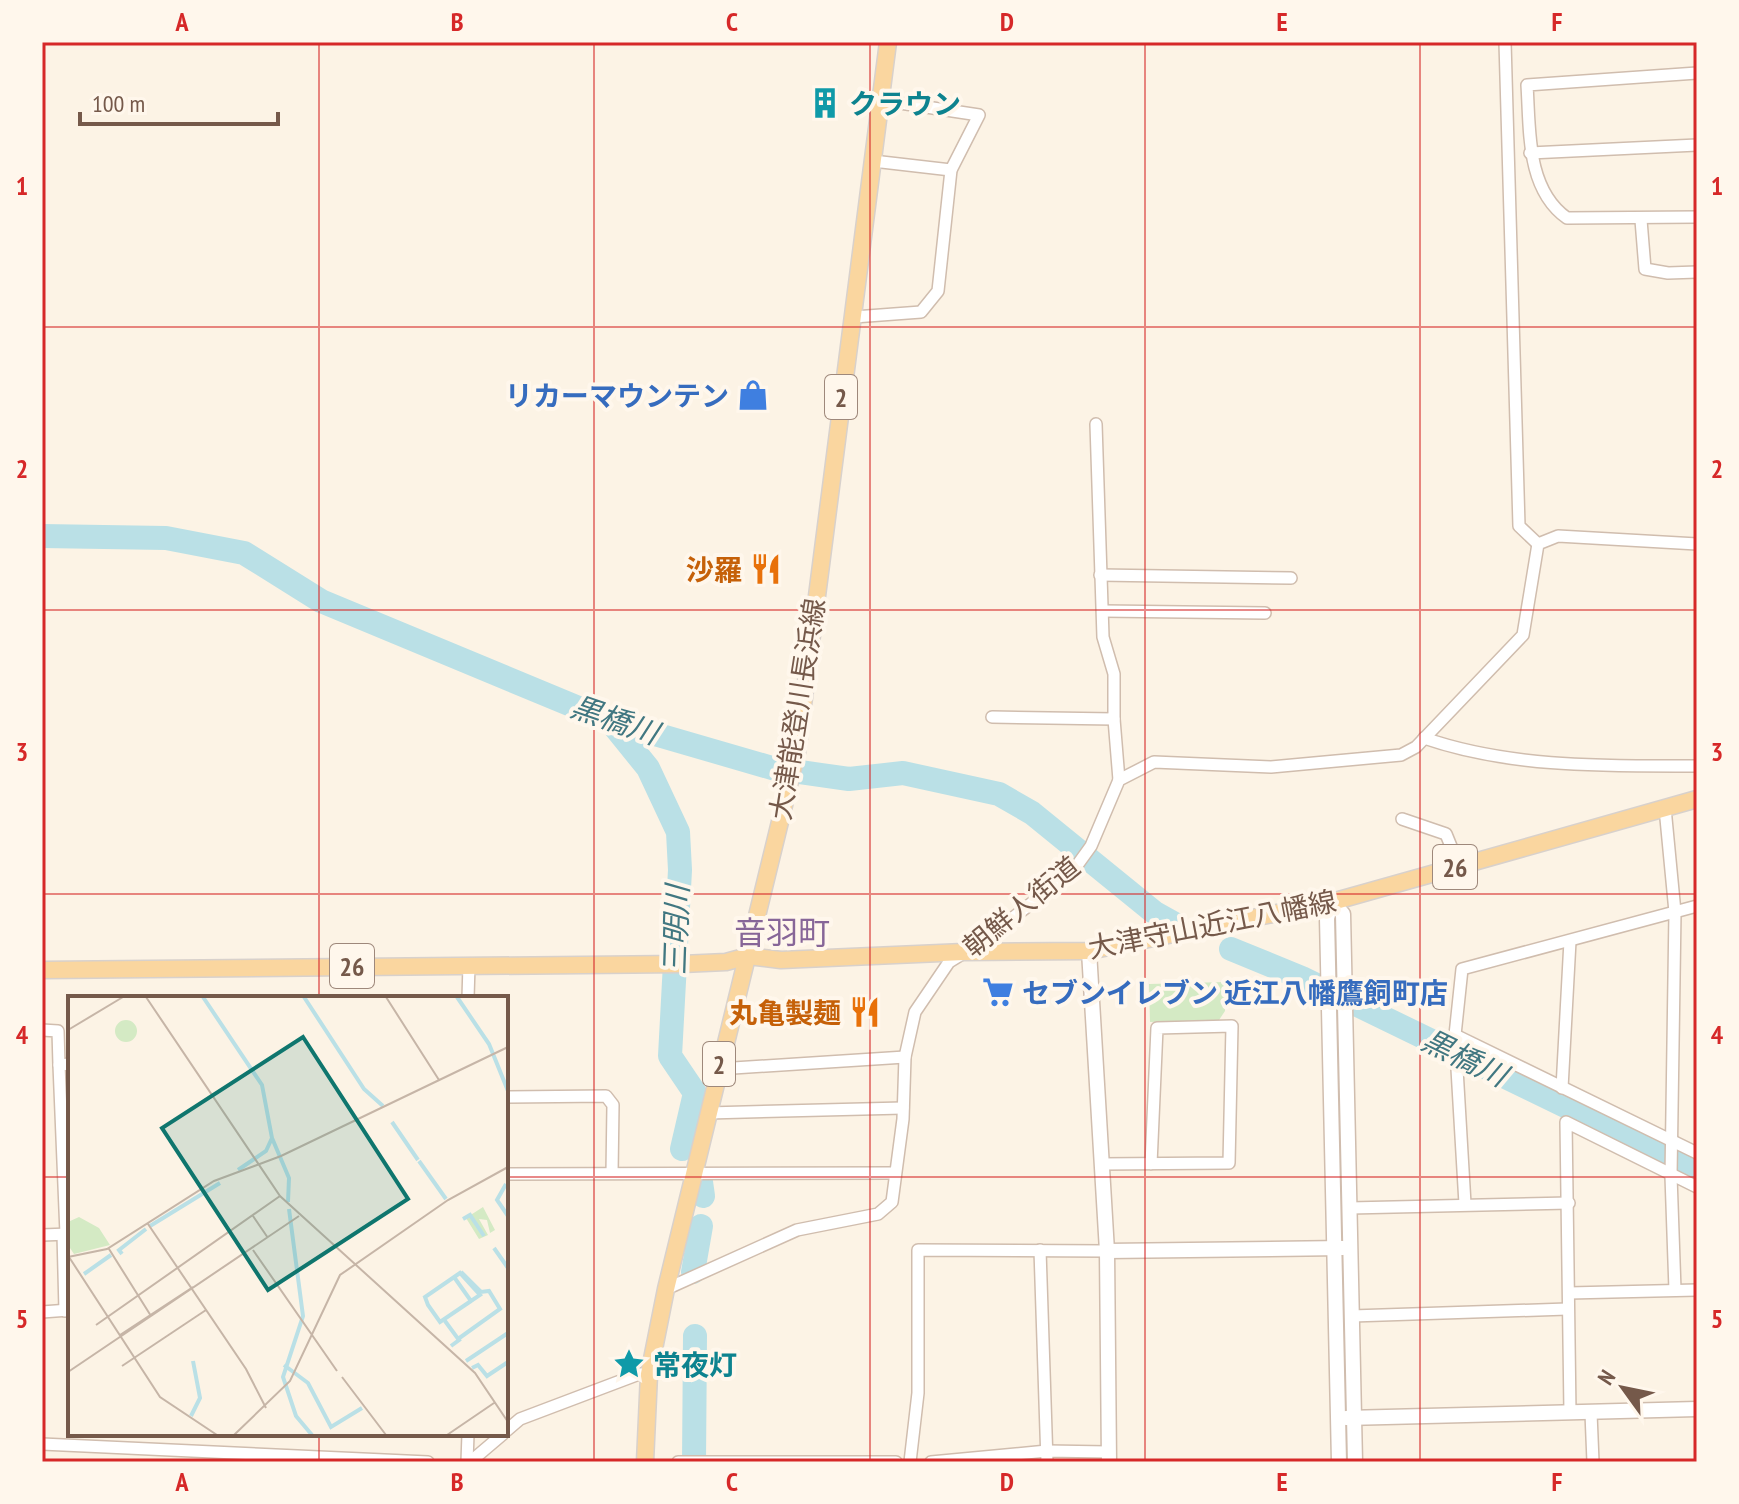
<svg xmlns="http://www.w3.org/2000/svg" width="1739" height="1504" viewBox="0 0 1739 1504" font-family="'PT Sans Narrow','Noto Sans JP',sans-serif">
	<rect width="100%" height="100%" fill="#fcf3e5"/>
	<polygon fill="#d4eac4" points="1225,982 1225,1011 1219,1020 1150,1022 1149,984"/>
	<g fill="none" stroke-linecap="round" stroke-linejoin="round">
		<g stroke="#bae0e6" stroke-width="24">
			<polyline points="42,536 166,538 244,553 321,601 610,721 772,768 849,779 903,773 999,794 1032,813 1155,913 1173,923"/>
			<polyline points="610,721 648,768 678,832 680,870 670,1056 695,1093 682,1149"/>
			<polyline points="1231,949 1302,978 1697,1170"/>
			<polyline points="701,1182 703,1196"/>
			<polyline points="693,1272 701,1226"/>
			<polyline points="694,1462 695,1336"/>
		</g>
		<defs>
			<g id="minor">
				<polyline points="1505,42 1519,526 1538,544"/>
				<path d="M 1697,73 L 1527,85 C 1530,130 1526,189 1567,218 L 1697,217"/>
				<polyline points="1530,153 1697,145"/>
				<polyline points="873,161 951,170"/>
				<polyline points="1641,220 1645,269 1668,273 1697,272"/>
				<polyline points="854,317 921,312 938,291 951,170 979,115 880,100"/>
				<polyline points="1100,575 1291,578"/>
				<polyline points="1103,611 1265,613"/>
				<polyline points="992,717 1114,719 1114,674 1103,637 1096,424"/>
				<polyline points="1114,719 1119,780"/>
				<path d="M 1424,738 C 1511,768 1606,766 1697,766"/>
				<polyline points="1665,808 1675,912 1671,1176 1675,1290"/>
				<polyline points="1402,819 1446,834 1459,866"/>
				<polyline points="468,998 469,965"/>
				<polyline points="42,1030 58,1031 59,1065 70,1064"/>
				<polyline points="1455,1035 1697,1153"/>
				<polyline points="59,1065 66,1234"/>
				<polyline points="718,1069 905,1057"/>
				<polyline points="1562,1088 1570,941"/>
				<polyline points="506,1097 606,1096 613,1105 612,1173"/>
				<polyline points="708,1113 903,1108"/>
				<polyline points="1102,1164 1229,1163 1232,1026 1157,1028 1151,1164"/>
				<polyline points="506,1174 895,1173"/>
				<polyline points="1465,1204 1455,1035 1462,969 1697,906"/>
				<polyline points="1350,1208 1569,1203"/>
				<polyline points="63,1234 65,1311"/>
				<polyline points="42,1235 69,1234"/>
				<polyline points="1040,1250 1047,1462"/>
				<polyline points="666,1289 797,1230 878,1214 892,1202 903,1119 905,1057 915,1012 949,962 983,941 1073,871 1091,846 1119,780 1154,762 1271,767 1401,755 1416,747 1523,635 1538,544 1558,536 1697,544"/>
				<polyline points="1569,1293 1697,1290"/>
				<polyline points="42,1312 69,1310"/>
				<polyline points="1352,1316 1567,1309"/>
				<polyline points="1570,1413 1566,1122 1697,1187"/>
				<polyline points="1591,1413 1593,1462"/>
				<polyline points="506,1431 520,1419 639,1374 649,1374"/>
				<polyline points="42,1444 428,1462"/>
				<polyline points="467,1462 468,1434"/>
				<polyline points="470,1462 503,1434"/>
				<polyline points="678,1462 896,1462"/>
				<polyline points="910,1462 918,1393 918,1250 1107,1251"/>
				<polyline points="931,1462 1047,1451 1108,1452"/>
			</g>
			<g id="tertiary">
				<polyline points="1332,902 1343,914 1355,1462"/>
				<polyline points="1332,902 1327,918 1339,1462"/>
				<polyline points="1089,951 1107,1251 1109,1462"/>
				<polyline points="1107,1251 1343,1248"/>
				<polyline points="1346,1418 1697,1409"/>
			</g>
			<g id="primary">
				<polyline points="42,970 682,964 726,962 748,956 781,960 964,952 1089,951 1332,902 1697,799"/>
				<polyline points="645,1462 649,1374 666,1289 797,752 888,42"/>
			</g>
		</defs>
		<use href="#minor" stroke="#d0bdae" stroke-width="14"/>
		<use href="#tertiary" stroke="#d0bdae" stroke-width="17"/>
		<use href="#primary" stroke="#d8d1cc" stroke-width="19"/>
		<use href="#minor" stroke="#fff" stroke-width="11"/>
		<use href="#tertiary" stroke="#fff" stroke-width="14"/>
		<use href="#primary" stroke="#fad69f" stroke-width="16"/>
	</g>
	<path fill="none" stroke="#d62828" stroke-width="2" stroke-opacity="0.55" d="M 319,42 L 319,998M 594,42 L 594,1462M 870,42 L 870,1462M 1145,42 L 1145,1462M 1420,42 L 1420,1462M 42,327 L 1697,327M 42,610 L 1697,610M 42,894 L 1697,894M 42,1177 L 70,1177M 506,1177 L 1697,1177M 319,1434 L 319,1462"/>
	<defs>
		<symbol id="building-bare" viewBox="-9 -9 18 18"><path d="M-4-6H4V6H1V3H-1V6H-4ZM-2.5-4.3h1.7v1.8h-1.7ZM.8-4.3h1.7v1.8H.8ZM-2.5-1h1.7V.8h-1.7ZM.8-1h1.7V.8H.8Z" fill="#0f9aa8" stroke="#fff7ec" stroke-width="2.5" paint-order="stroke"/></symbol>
		<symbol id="shop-bare" viewBox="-9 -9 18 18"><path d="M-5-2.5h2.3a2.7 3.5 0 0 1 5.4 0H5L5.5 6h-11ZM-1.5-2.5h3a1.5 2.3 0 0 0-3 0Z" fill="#3f7fe0" stroke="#fff7ec" stroke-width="2.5" paint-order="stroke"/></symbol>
		<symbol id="restaurant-bare" viewBox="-9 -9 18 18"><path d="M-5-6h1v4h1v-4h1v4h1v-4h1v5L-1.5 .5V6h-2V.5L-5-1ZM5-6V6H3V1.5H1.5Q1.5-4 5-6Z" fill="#e8710a" stroke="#fff7ec" stroke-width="2.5" paint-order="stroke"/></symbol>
		<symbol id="supermarket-bare" viewBox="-9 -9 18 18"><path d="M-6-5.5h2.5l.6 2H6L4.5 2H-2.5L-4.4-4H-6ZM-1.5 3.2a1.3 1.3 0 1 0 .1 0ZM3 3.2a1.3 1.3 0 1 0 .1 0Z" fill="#3f7fe0" stroke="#fff7ec" stroke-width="2.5" paint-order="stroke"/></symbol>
		<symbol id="sight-bare" viewBox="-9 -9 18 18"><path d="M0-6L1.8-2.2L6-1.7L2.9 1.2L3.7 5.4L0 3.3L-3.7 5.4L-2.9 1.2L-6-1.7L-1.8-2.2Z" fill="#0f9aa8" stroke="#fff7ec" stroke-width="2.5" paint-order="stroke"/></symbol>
	</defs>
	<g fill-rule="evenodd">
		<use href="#building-bare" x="803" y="81" width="44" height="44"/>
		<use href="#shop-bare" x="731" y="373" width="44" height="44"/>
		<use href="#restaurant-bare" x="744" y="547" width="44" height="44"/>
		<use href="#supermarket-bare" x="976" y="970" width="44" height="44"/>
		<use href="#restaurant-bare" x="843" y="990" width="44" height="44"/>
		<use href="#sight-bare" x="607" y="1342" width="44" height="44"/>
	</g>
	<g text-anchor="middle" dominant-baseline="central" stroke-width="8" stroke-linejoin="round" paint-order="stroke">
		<g fill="#fff7ec" stroke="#9e887b" stroke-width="2">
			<rect x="825" y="375" width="32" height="44" rx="6"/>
			<rect x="1433" y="845" width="44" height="44" rx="6"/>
			<rect x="330" y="944" width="44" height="44" rx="6"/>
			<rect x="703" y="1042" width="32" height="44" rx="6"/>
		</g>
		<g font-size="26" font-weight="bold" fill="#75594a">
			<text x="841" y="397">2</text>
			<text x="1455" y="867">26</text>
			<text x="352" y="966">26</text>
			<text x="719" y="1064">2</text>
		</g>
		<g font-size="28" font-weight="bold" fill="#0d838f" stroke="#fff7ec" text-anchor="start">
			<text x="849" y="103">クラウン</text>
			<text x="653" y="1364">常夜灯</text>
		</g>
		<g font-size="28" font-weight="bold" fill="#366cbe" stroke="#fff7ec" text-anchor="end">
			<text x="729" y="395">リカーマウンテン</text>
			<text x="1022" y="992" text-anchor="start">セブンイレブン 近江八幡鷹飼町店</text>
		</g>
		<g font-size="28" font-weight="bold" fill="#c56008" stroke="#fff7ec" text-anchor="end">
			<text x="742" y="569">沙羅</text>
			<text x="841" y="1012">丸亀製麺</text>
		</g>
		<g font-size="28" fill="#75594a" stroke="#fff7ec">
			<text transform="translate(797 709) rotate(-81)">大津能登川長浜線</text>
			<text transform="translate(1021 906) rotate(-39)">朝鮮人街道</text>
			<text transform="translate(1212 924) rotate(-11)">大津守山近江八幡線</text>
		</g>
		<g font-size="30" font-style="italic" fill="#417781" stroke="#fff7ec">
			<text transform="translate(615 719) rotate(19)">黒橋川</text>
			<text transform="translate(675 930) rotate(-88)">三明川</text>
			<text transform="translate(1465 1057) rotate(26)">黒橋川</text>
		</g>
		<g font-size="32" fill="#876698" stroke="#fff7ec">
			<text x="782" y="932">音羽町</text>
		</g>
	</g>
	<g transform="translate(68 996)">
		<rect width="440" height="440" fill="#fcf3e5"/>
		<path d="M47 35a11 11 0 1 1 22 0a11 11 0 1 1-22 0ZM 415,211 L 427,234 L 422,237 L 419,224 L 411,223 L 420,239 L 411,243 L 398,222 ZM 11,221 L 31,232 L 42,249 L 6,258 L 0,249 L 0,226 Z" fill="#d4eac4"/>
		<path fill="none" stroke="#bae0e6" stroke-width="4" d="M 135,1 L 194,89 L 204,142 L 221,182 L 220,206M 236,1 L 296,93 L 315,110M 389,1 L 421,48 L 440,95M 324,126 L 350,164M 351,165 L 378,203M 170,174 L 198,155 L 204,142M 438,188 L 429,204 L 440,220M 221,213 L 235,320 L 215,381 L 228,420 L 244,439M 395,223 L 402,219 L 416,240M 82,230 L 152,187M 426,252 L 440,272M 54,258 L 51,254 L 78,233M 16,278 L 43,259M 386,281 L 403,305 L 412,299 L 392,277 L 357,301 L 360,309 L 372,326 L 403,305M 377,325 L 391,344 L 383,350M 390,343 L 432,313 L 421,295 L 413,296 L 393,276M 398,365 L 440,337M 216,369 L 240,387 L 263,431 L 294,412M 404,372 L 410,369 L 419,380 L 440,366M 123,420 L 132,402 L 125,365"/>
		<path fill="none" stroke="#c6b5a7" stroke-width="2" d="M 78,1 L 212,200 L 407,377 L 440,426M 318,1 L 371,84M 0,34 L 55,1M 185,220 L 200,242M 80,228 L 178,373 L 198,412M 41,253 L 83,320M 185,254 L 269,375M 0,261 L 39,253 L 146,185 L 213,160 L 440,51M 1,261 L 92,401 L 149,439M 28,329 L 212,200M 52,339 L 125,291M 54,370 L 138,314M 0,376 L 231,220M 274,381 L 318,439M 166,439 L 222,385 L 272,279 L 380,204 L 440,171M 379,439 L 426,407"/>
		<path fill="#0f766e" fill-opacity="0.15" stroke="#0f766e" stroke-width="4" d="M 235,41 L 340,203 L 200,294 L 94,132 Z"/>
		<rect width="440" height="440" fill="none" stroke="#75594a" stroke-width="4"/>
	</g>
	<rect width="1739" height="1504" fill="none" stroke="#fff7ec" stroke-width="88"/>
	<g transform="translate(1623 1388) rotate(303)" stroke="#fff7ec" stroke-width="6" paint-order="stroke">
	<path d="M0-6L14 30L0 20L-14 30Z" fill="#75594a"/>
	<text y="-12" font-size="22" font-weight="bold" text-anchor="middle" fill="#75594a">N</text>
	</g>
	<path d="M80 112v12h198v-12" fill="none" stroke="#75594a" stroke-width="4"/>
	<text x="92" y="112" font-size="24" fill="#75594a" stroke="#fff7ec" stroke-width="6" paint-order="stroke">100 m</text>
	<rect x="44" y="44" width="1651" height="1416" fill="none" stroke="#d62828" stroke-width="3"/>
	<g font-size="26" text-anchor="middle" font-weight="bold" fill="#d62828">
		<text x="182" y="31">A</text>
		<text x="457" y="31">B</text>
		<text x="732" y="31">C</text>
		<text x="1007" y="31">D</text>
		<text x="1282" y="31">E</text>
		<text x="1557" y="31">F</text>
		<text x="22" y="195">1</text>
		<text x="1717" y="195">1</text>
		<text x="22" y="478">2</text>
		<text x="1717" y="478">2</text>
		<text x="22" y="761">3</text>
		<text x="1717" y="761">3</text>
		<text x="22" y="1044">4</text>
		<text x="1717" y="1044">4</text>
		<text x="22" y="1328">5</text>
		<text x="1717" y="1328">5</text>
		<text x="182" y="1491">A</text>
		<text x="457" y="1491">B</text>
		<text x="732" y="1491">C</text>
		<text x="1007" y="1491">D</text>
		<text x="1282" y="1491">E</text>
		<text x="1557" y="1491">F</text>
	</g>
</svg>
